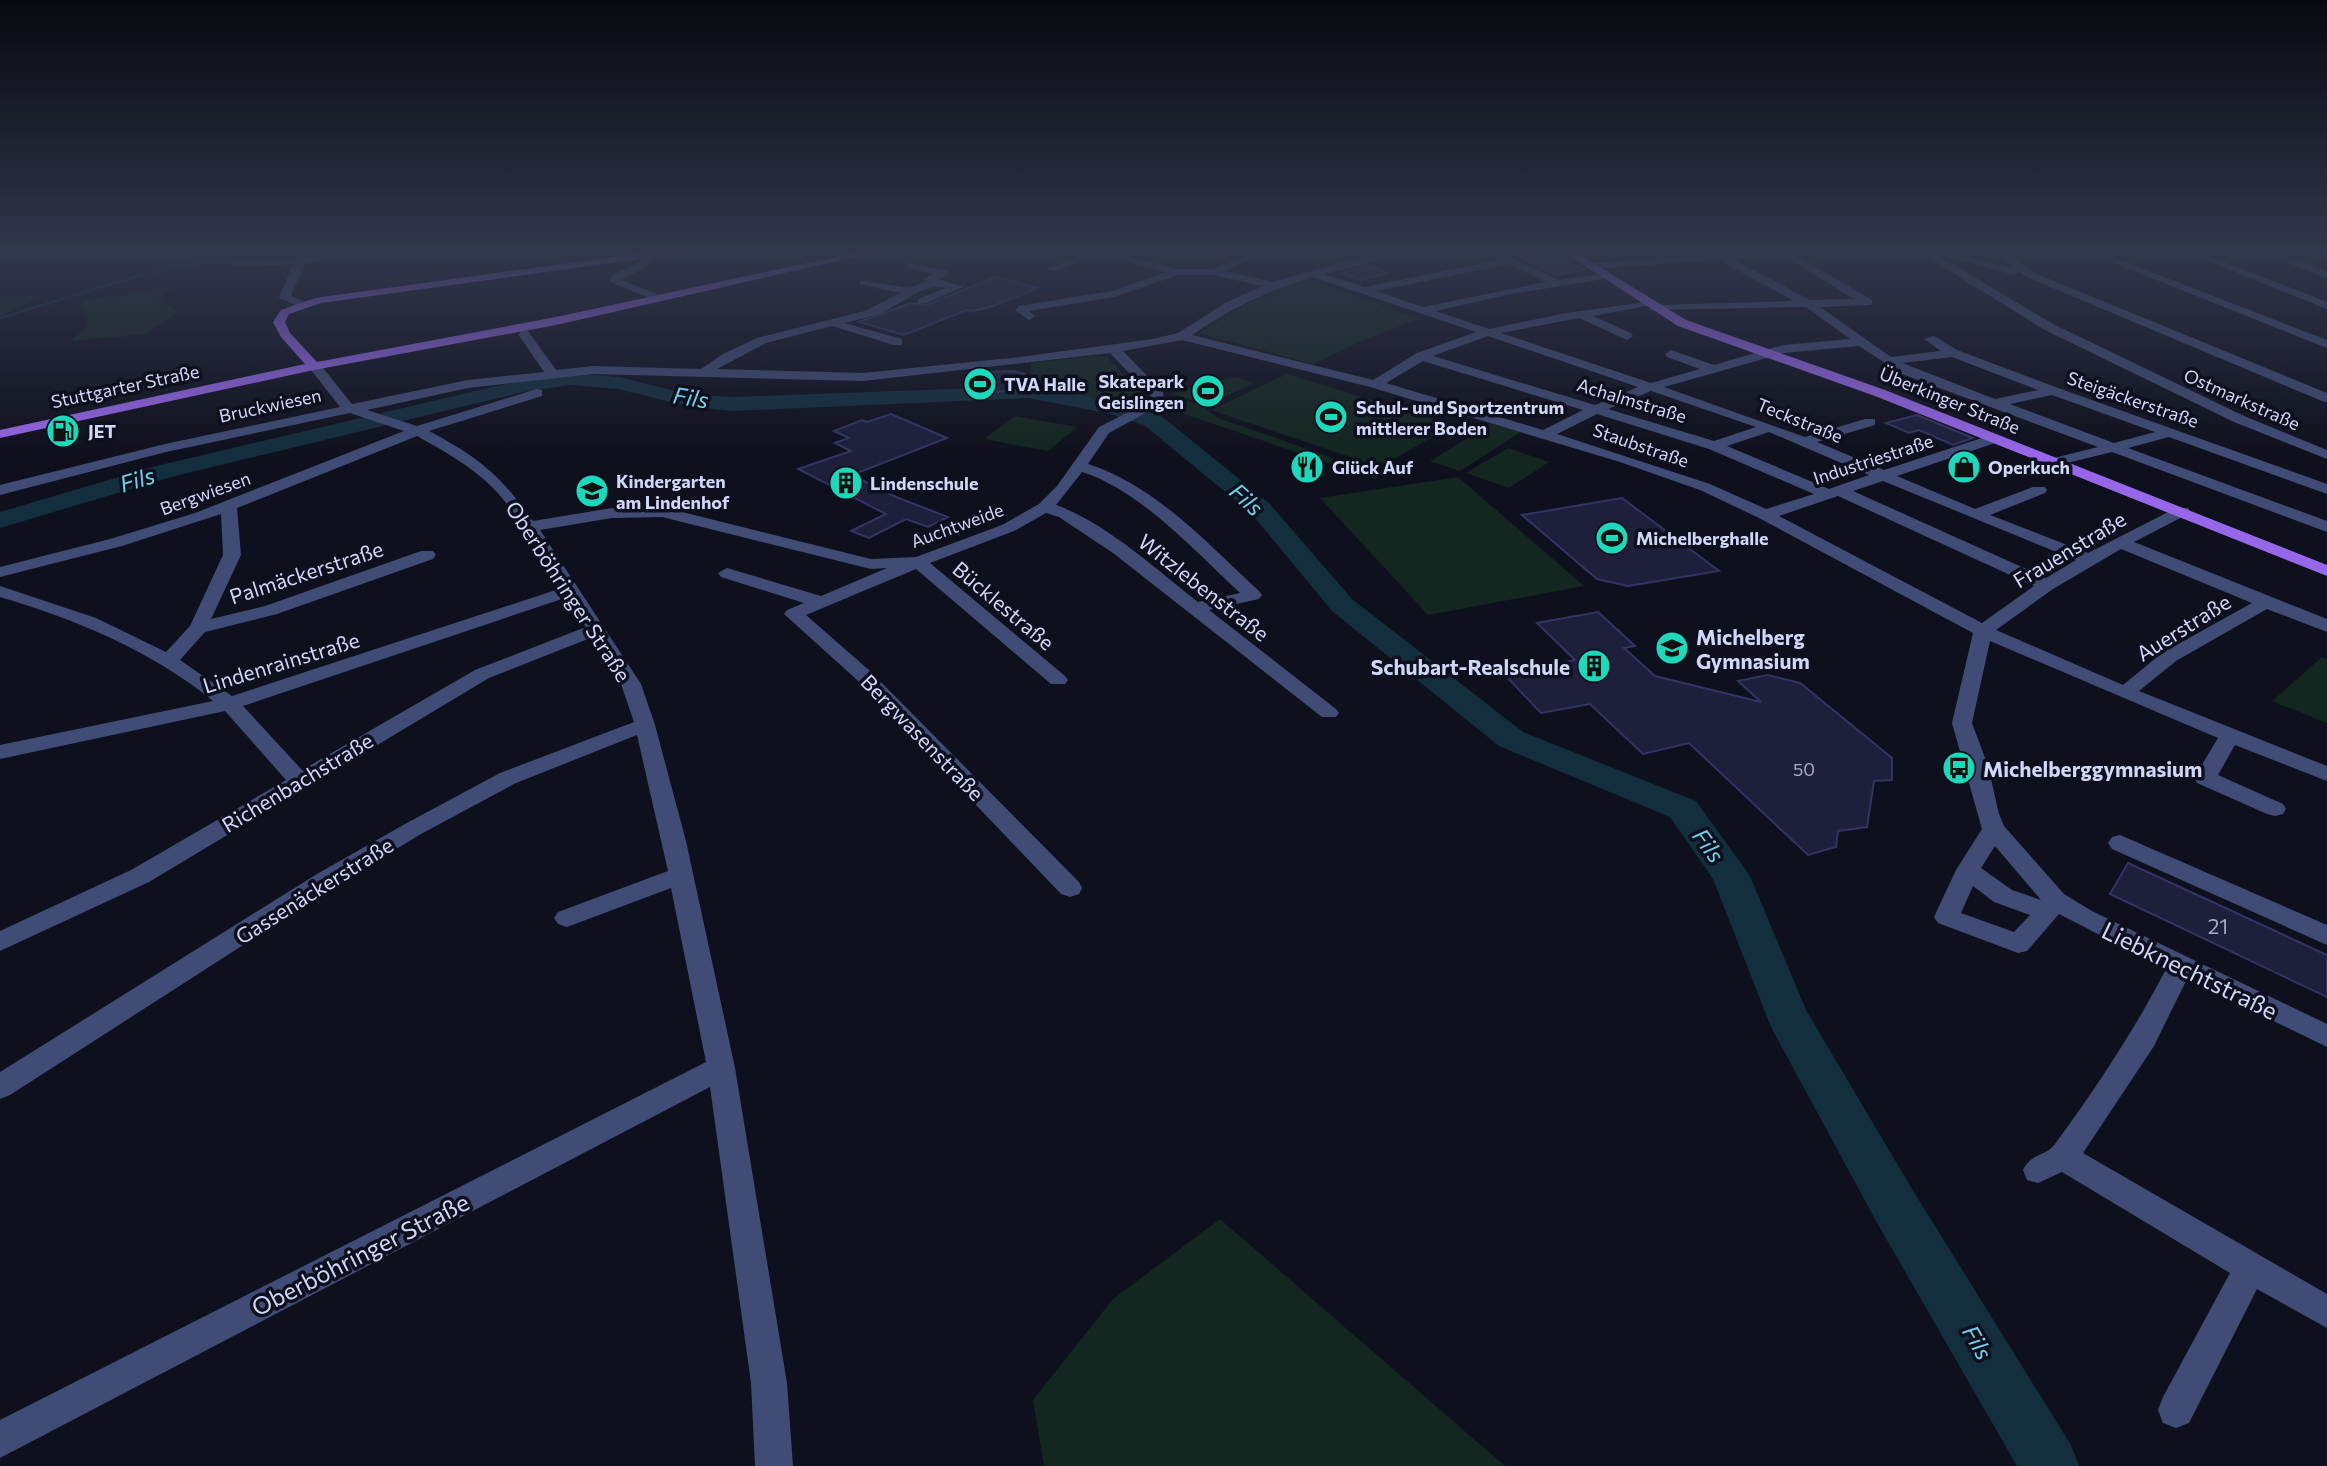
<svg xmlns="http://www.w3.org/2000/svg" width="2327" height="1466" viewBox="0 0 2327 1466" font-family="Commissioner,sans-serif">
	<rect width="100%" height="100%" fill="#0f101d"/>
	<g fill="#132620">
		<path d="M 1307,279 L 1419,319 L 1361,341 L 1313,364 L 1198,333 C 1234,311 1266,292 1307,279 Z"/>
		<polygon points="170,287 159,301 179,312 145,334 70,341 88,326 82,301"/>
		<polygon points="44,295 0,316 0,297"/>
		<polygon points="1095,356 1107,357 1146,399 1137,406 1031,389 1031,363"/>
		<polygon points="1287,374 1453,425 1380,467 1211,410"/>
		<polygon points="1235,377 1255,383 1207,405 1173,394 1186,388"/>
		<polygon points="1188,401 1200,405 1218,418 1353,465 1382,472 1375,479 1170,409"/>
		<polygon points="1015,416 1077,427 1048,451 984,439"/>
		<polygon points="1491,424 1521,432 1460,471 1430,461"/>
		<polygon points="1508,448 1549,462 1509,488 1466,473"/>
		<polygon points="1458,477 1584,586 1428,615 1320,498"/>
		<polygon points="2322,657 2327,659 2327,723 2272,701"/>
		<polygon points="1220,1219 1505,1466 1044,1466 1033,1400 1113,1299"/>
	</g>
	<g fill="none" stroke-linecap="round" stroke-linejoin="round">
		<polyline stroke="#132e3d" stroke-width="2.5" points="0,318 164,268 329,251"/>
		<polygon fill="#132e3d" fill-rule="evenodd" points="571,373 619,377 686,394 732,397 1029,386 1115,401 1160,415 1269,503 1352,599 1523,732 1696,801 1750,876 1806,1010 1912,1189 2071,1445 2079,1466 2017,1466 1876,1221 1771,1027 1713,879 1670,817 1499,746 1332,611 1251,513 1144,425 1111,414 1029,398 732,411 686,406 619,389 571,385 523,392 171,477 0,528 0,512 156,466 523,380"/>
	</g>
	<g fill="#1d1f3b" stroke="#323564" stroke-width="2">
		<polygon points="1558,252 1584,270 1555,275 1519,257"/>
		<polygon points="1369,266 1388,273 1360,280 1342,273"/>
		<polygon points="995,277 1038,288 993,306 974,311 967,310 904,335 859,322 911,303 927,305"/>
		<polygon points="1013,371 1025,374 1027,390 985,392 983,375 986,372"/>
		<polygon points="891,414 947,438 852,475 896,497 948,517 928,527 906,519 869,538 851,531 886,514 798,469 851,451 835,443 849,438 834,431 862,420 867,422"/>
		<polygon points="1917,415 1973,438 1953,445 1919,430 1909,433 1886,423"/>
		<polygon points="1622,498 1719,571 1628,586 1597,579 1522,515"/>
		<polygon points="1598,612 1635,646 1624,648 1655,676 1761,702 1738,681 1768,675 1800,683 1892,758 1892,780 1874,781 1867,827 1838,831 1836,847 1808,855 1689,743 1643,754 1590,704 1541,713 1504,674 1575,660 1537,623"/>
		<polygon points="2128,863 2327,955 2327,997 2110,894"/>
	</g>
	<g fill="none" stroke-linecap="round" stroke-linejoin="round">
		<g fill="#404c76" fill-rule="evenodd">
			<polygon points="636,251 646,251 653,259 649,265 621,280 660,295 660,299 652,299 610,282 612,275 641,261"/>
			<path d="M 1093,251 L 1111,251 L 1177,269 L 1213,269 L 1257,251 L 1270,251 L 1225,271 L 1273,282 L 1349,260 L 1395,251 L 1414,251 L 1413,253 L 1324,274 L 1365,287 L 1499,260 L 1493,255 L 1498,252 L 1559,280 L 1606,273 L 1610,274 L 1610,278 L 1511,294 L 1436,311 L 1489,329 L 1561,314 L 1651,301 L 1651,305 L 1593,316 L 1631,333 L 1633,336 L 1627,340 L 1579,318 L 1501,333 L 1651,383 L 1700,369 L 1667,357 L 1665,354 L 1671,350 L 1714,365 L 1783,345 L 1850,339 L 1806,307 L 1651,310 L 1649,308 L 1655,305 L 1794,301 L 1719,260 L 1589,269 L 1585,268 L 1585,264 L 1709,254 L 1706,251 L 1723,253 L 1789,251 L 1872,300 L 1872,304 L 1868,305 L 1820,307 L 1891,357 L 1941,351 L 1924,339 L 1934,336 L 1957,350 L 2058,388 L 2327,484 L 2327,494 L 2169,437 L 2128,448 L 2327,521 L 2327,532 L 2112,452 L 2055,466 L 2050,465 L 2048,462 L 2050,459 L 2098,447 L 1902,374 L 1859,346 L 1784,353 L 1664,387 L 1805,437 L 1865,419 L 1875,419 L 1875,425 L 1817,442 L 1884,470 L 1988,436 L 1998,436 L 2000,439 L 1998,442 L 1897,476 L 1975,509 L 2033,487 L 2045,487 L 2047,490 L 2045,493 L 1990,515 L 2088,553 L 2176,508 L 2188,508 L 2190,511 L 2188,514 L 2134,542 L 2327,619 L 2327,632 L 2267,609 L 2176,661 L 2139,691 L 2327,766 L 2327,781 L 2235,745 L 2218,775 L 2283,804 L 2286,809 L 2283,814 L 2275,816 L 2267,814 L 2197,783 L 2194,778 L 2218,738 L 1990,641 L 1972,723 L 1988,766 L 1999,814 L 2004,826 L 2064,894 L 2092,911 L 2327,1024 L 2327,1047 L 2187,979 L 2154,1046 L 2083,1153 L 2327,1294 L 2327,1328 L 2257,1289 L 2189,1423 L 2176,1428 L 2163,1423 L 2158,1410 L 2163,1397 L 2230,1273 L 2062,1172 L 2038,1183 L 2027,1180 L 2023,1170 C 2031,1153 2045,1157 2055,1144 C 2096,1088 2134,1031 2166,969 L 2059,914 L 2027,951 L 2018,953 L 1938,923 L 1934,917 L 1956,870 L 1982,829 L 1952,723 L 1973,633 L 1759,518 L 1700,490 L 1620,462 L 1370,387 L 1182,340 L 1123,351 L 1163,392 L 1164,403 L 1109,433 L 1088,464 C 1155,485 1209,545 1259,591 L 1262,595 L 1259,599 L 1209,610 L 1336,709 L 1339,713 L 1336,717 L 1322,717 L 1113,553 L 1059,517 L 1046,513 L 1014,531 L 930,563 L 1065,676 L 1068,680 L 1065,684 L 1051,684 L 916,569 L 806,615 L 870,671 L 1079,882 L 1082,888 L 1079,894 L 1070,897 L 1061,894 L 856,679 L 784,614 L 787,610 L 804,603 L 721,577 L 718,573 L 727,568 L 821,596 L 887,568 L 871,569 L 662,517 L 612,518 L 540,530 L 641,684 L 655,725 L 686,841 L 735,1068 L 787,1383 L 793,1466 L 755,1466 L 751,1383 L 710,1087 L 0,1458 L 0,1420 L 706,1062 L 671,888 L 567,927 L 558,924 L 554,918 L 558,912 L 668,871 L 637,735 L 516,783 L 421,834 L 335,886 L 10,1095 L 0,1099 L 0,1072 L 317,874 L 405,824 L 500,773 L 634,722 L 621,684 L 593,637 L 489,678 L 149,882 L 0,951 L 0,931 L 131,870 L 286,780 L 225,711 L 0,759 L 0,745 L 213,701 C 152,651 75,619 0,597 L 0,586 L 96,618 L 166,652 L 190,626 L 223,555 L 221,514 L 122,546 L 0,577 L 0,567 L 110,539 L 195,513 L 404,431 L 350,413 L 166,452 L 0,495 L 0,485 L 165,444 L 340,407 L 308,366 L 314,362 L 319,363 L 352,404 L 468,380 L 544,372 L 518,334 L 524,330 L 528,331 L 556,370 L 593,366 L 701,369 L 723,354 L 757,338 L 865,311 L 900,293 L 860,284 L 860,280 L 909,288 L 925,282 L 924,278 L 933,274 L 906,268 L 906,264 L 910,263 L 948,271 L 948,275 L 939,279 L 963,287 L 926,303 L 918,303 L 918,299 L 946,288 C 924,282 902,304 883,312 C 870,317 857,320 844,323 L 902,339 L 902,345 L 894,345 L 832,326 L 766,343 L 717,369 L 863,373 L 1020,357 L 1153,339 L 1178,333 L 1225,303 L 1262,286 L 1214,275 L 1178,275 L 1114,297 L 1029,311 L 1035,316 L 1029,320 L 1015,310 L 1019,306 L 1112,291 L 1166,272 L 1102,255 L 1055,271 L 1046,269 ZM 1782,255 L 1854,299 L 1810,300 L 1733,259 ZM 1509,264 L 1546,282 L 1423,307 L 1376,291 ZM 1313,277 L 1476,332 L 1417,353 L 1373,380 L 1192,335 C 1231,309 1268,290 1313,277 ZM 1488,336 L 1638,387 L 1595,405 L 1433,356 ZM 1110,353 L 1151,396 L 1150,401 L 1099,427 L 1057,486 L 1039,504 L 1002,525 L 916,557 L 871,559 L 662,507 L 612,508 L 533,521 C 500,475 480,458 429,431 L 542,396 L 542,390 L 537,389 L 417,426 L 367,410 L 468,388 L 593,374 L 863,381 ZM 1952,357 L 2038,390 L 1995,399 L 1902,363 ZM 1423,361 L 1583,410 L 1543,430 L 1386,383 ZM 1651,391 L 1756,427 L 1714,441 L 1608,409 ZM 2052,395 L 2155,432 L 2114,443 L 2010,404 ZM 1597,414 L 1709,449 L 1814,494 L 1766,509 L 1710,484 L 1557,434 ZM 1769,432 L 1869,475 L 1829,489 L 1727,446 ZM 417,436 C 444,451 471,466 493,488 C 518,513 541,558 559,589 L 232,696 L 180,660 L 205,632 L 277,614 L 433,559 L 436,555 L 433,551 L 421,551 L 265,606 L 211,619 L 241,555 L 237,508 ZM 1082,472 C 1140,490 1196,552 1240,593 L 1198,602 C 1156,569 1106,523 1056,505 ZM 1883,481 L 2076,560 L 2046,578 L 1853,491 ZM 1838,496 L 2034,586 L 1982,623 L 1779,516 ZM 2121,549 L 2252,603 L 2162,653 L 2123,685 L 1996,630 L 2053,589 ZM 565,598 L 586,627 L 475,670 L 302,770 L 243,706 ZM 1995,846 L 2041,900 L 2012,890 L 1981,868 ZM 1973,886 L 1994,902 L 2030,915 L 2014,932 L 1961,913 Z"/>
			<polygon points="1918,251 1948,251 2015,269 1990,251 2002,251 2037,274 2327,393 2327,402 2322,401 2029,278 2019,272 2014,275 1934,253 2053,324 2244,416 2327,450 2327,459 2234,422 2045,330"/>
			<polygon points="2084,251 2097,251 2327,340 2327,348"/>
			<polygon points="2183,251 2196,251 2327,302 2327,309"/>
			<polygon points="2258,251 2272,251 2327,271 2327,278"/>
			<polygon points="343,252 348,255 347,257 304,264 291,296 306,302 306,306 298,306 279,298 293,264 236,267 231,264 236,261 300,258"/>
			<polygon points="2120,835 2327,925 2327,945 2112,849 2108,843 2112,837"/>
		</g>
		<g fill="#9767ea" fill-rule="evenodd">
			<polygon points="656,251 681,251 676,254 321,303 289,314 285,322 290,333 317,362 556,317 863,251 881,251 556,325 314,370 0,438 0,430 305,364 281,337 273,322 281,310 315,298"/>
			<polygon points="1562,251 1574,251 1686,320 1885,390 2327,565 2327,576 1875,396 1678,326"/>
		</g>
	</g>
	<linearGradient id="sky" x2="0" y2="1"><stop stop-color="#080910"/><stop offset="0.55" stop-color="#31374c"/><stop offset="1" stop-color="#31374c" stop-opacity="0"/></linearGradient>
	<rect width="2327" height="456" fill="url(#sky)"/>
	<defs>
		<symbol id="stadium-disc" viewBox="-11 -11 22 22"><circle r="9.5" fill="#1ed8bb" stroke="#0f101d"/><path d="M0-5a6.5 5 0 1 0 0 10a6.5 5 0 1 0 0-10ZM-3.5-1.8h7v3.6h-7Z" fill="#111"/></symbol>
		<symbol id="fuel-disc" viewBox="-11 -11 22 22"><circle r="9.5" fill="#1ed8bb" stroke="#0f101d"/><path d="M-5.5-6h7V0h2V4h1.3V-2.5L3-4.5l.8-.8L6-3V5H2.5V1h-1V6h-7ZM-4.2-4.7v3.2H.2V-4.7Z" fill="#111"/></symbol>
		<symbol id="restaurant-disc" viewBox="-11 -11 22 22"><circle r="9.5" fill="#1ed8bb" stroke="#0f101d"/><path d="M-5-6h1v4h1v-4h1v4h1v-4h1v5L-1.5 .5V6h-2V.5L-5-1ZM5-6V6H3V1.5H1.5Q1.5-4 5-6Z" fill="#111"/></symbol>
		<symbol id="shop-disc" viewBox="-11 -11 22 22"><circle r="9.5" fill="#1ed8bb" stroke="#0f101d"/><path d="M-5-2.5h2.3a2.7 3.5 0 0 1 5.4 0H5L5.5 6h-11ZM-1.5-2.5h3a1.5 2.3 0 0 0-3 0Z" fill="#111"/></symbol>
		<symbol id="building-disc" viewBox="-11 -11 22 22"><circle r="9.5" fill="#1ed8bb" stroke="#0f101d"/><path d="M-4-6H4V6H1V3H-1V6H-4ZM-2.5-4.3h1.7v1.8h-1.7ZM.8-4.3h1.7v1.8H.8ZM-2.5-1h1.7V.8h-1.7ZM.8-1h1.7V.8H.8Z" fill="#111"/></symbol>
		<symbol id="school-disc" viewBox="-11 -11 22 22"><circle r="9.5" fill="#1ed8bb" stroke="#0f101d"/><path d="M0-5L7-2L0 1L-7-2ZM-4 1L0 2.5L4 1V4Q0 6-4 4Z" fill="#111"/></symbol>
		<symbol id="bus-disc" viewBox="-11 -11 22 22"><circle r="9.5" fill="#1ed8bb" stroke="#0f101d"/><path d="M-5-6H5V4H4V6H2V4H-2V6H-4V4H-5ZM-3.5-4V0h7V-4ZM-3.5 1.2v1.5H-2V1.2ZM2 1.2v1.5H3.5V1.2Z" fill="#111"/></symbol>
	</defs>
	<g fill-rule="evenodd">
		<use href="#stadium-disc" x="961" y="365" width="38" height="38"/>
		<use href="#stadium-disc" x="1189" y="372" width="38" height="38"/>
		<use href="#stadium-disc" x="1312" y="398" width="38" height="38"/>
		<use href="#fuel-disc" x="44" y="412" width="38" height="38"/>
		<use href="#restaurant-disc" x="1288" y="448" width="38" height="38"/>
		<use href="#shop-disc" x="1945" y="448" width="38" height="38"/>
		<use href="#building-disc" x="827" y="464" width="38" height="38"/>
		<use href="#school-disc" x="573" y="472" width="38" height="38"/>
		<use href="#stadium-disc" x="1593" y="519" width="38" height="38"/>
		<use href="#school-disc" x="1653" y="629" width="38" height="38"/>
		<use href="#building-disc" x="1575" y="647" width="38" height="38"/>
		<use href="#bus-disc" x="1940" y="749" width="38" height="38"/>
	</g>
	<g text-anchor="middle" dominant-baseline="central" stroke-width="7" stroke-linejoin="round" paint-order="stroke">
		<g font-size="18" font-weight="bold" fill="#d1d7f9" stroke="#0f101d" text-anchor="start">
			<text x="1184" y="381" text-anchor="end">Skatepark<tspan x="1184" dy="21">Geislingen</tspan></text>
			<text x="1004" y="384">TVA Halle</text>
			<text x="1356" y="407">Schul- und Sportzentrum<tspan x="1356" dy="21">mittlerer Boden</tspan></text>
			<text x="88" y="431">JET</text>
			<text x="1332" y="467">Glück Auf</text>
			<text x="1988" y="467">Operkuch</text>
			<text x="616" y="481">Kindergarten<tspan x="616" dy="21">am Lindenhof</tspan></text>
			<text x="870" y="483">Lindenschule</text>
			<text x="1636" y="538">Michelberghalle</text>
		</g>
		<g font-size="18" fill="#d1d7f9" stroke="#0f101d">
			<text transform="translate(125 386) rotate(-12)">Stuttgarter Straße</text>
			<text transform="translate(2133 399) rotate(19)">Steigäckerstraße</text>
			<text transform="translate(2242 399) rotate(24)">Ostmarkstraße</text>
			<text transform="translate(1632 400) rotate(17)">Achalmstraße</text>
			<text transform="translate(1950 400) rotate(22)">Überkinger Straße</text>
			<text transform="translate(270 405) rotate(-12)">Bruckwiesen</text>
			<text transform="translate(1800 420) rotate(22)">Teckstraße</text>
			<text transform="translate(1641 445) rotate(19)">Staubstraße</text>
			<text transform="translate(1873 459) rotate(-18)">Industriestraße</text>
			<text transform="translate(205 493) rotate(-20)">Bergwiesen</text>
			<text transform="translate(957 525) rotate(-20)">Auchtweide</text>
		</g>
		<g font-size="18" fill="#a4a9ca">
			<text x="1804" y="769">50</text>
		</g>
		<g font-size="21" fill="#d1d7f9" stroke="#0f101d">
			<text transform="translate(2069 549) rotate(-31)">Frauenstraße</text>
			<text transform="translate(306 572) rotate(-18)">Palmäckerstraße</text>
			<text transform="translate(1204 587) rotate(38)">Witzlebenstraße</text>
			<text transform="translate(569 591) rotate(57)">Oberböhringer Straße</text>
			<text transform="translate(1004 605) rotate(40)">Bücklestraße</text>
			<text transform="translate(2183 627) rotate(-32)">Auerstraße</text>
			<text transform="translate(281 662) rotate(-17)">Lindenrainstraße</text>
			<text transform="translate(923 737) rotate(46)">Bergwasenstraße</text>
			<text transform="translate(297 782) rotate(-31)">Richenbachstraße</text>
			<text transform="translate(314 890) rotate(-32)">Gassenäckerstraße</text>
		</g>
		<g font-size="21" font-weight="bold" fill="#d1d7f9" stroke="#0f101d" text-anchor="start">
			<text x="1696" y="636">Michelberg<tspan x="1696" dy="24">Gymnasium</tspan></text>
			<text x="1570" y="666" text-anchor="end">Schubart-Realschule</text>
			<text x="1983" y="768">Michelberggymnasium</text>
		</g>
		<g font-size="21" fill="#a4a9ca">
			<text x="2218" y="925">21</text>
		</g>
		<g font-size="23" font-style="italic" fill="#6dd1eb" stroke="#0f101d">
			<text transform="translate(691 397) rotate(9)">Fils</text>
			<text transform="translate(137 479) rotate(-17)">Fils</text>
			<text transform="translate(1247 499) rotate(42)">Fils</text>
			<text transform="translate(1709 845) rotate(54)">Fils</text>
			<text transform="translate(1978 1342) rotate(60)">Fils</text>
		</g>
		<g font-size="24" fill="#d1d7f9" stroke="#0f101d">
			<text transform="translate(2190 970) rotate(26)">Liebknechtstraße</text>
			<text transform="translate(360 1254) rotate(-27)">Oberböhringer Straße</text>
		</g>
	</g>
</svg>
